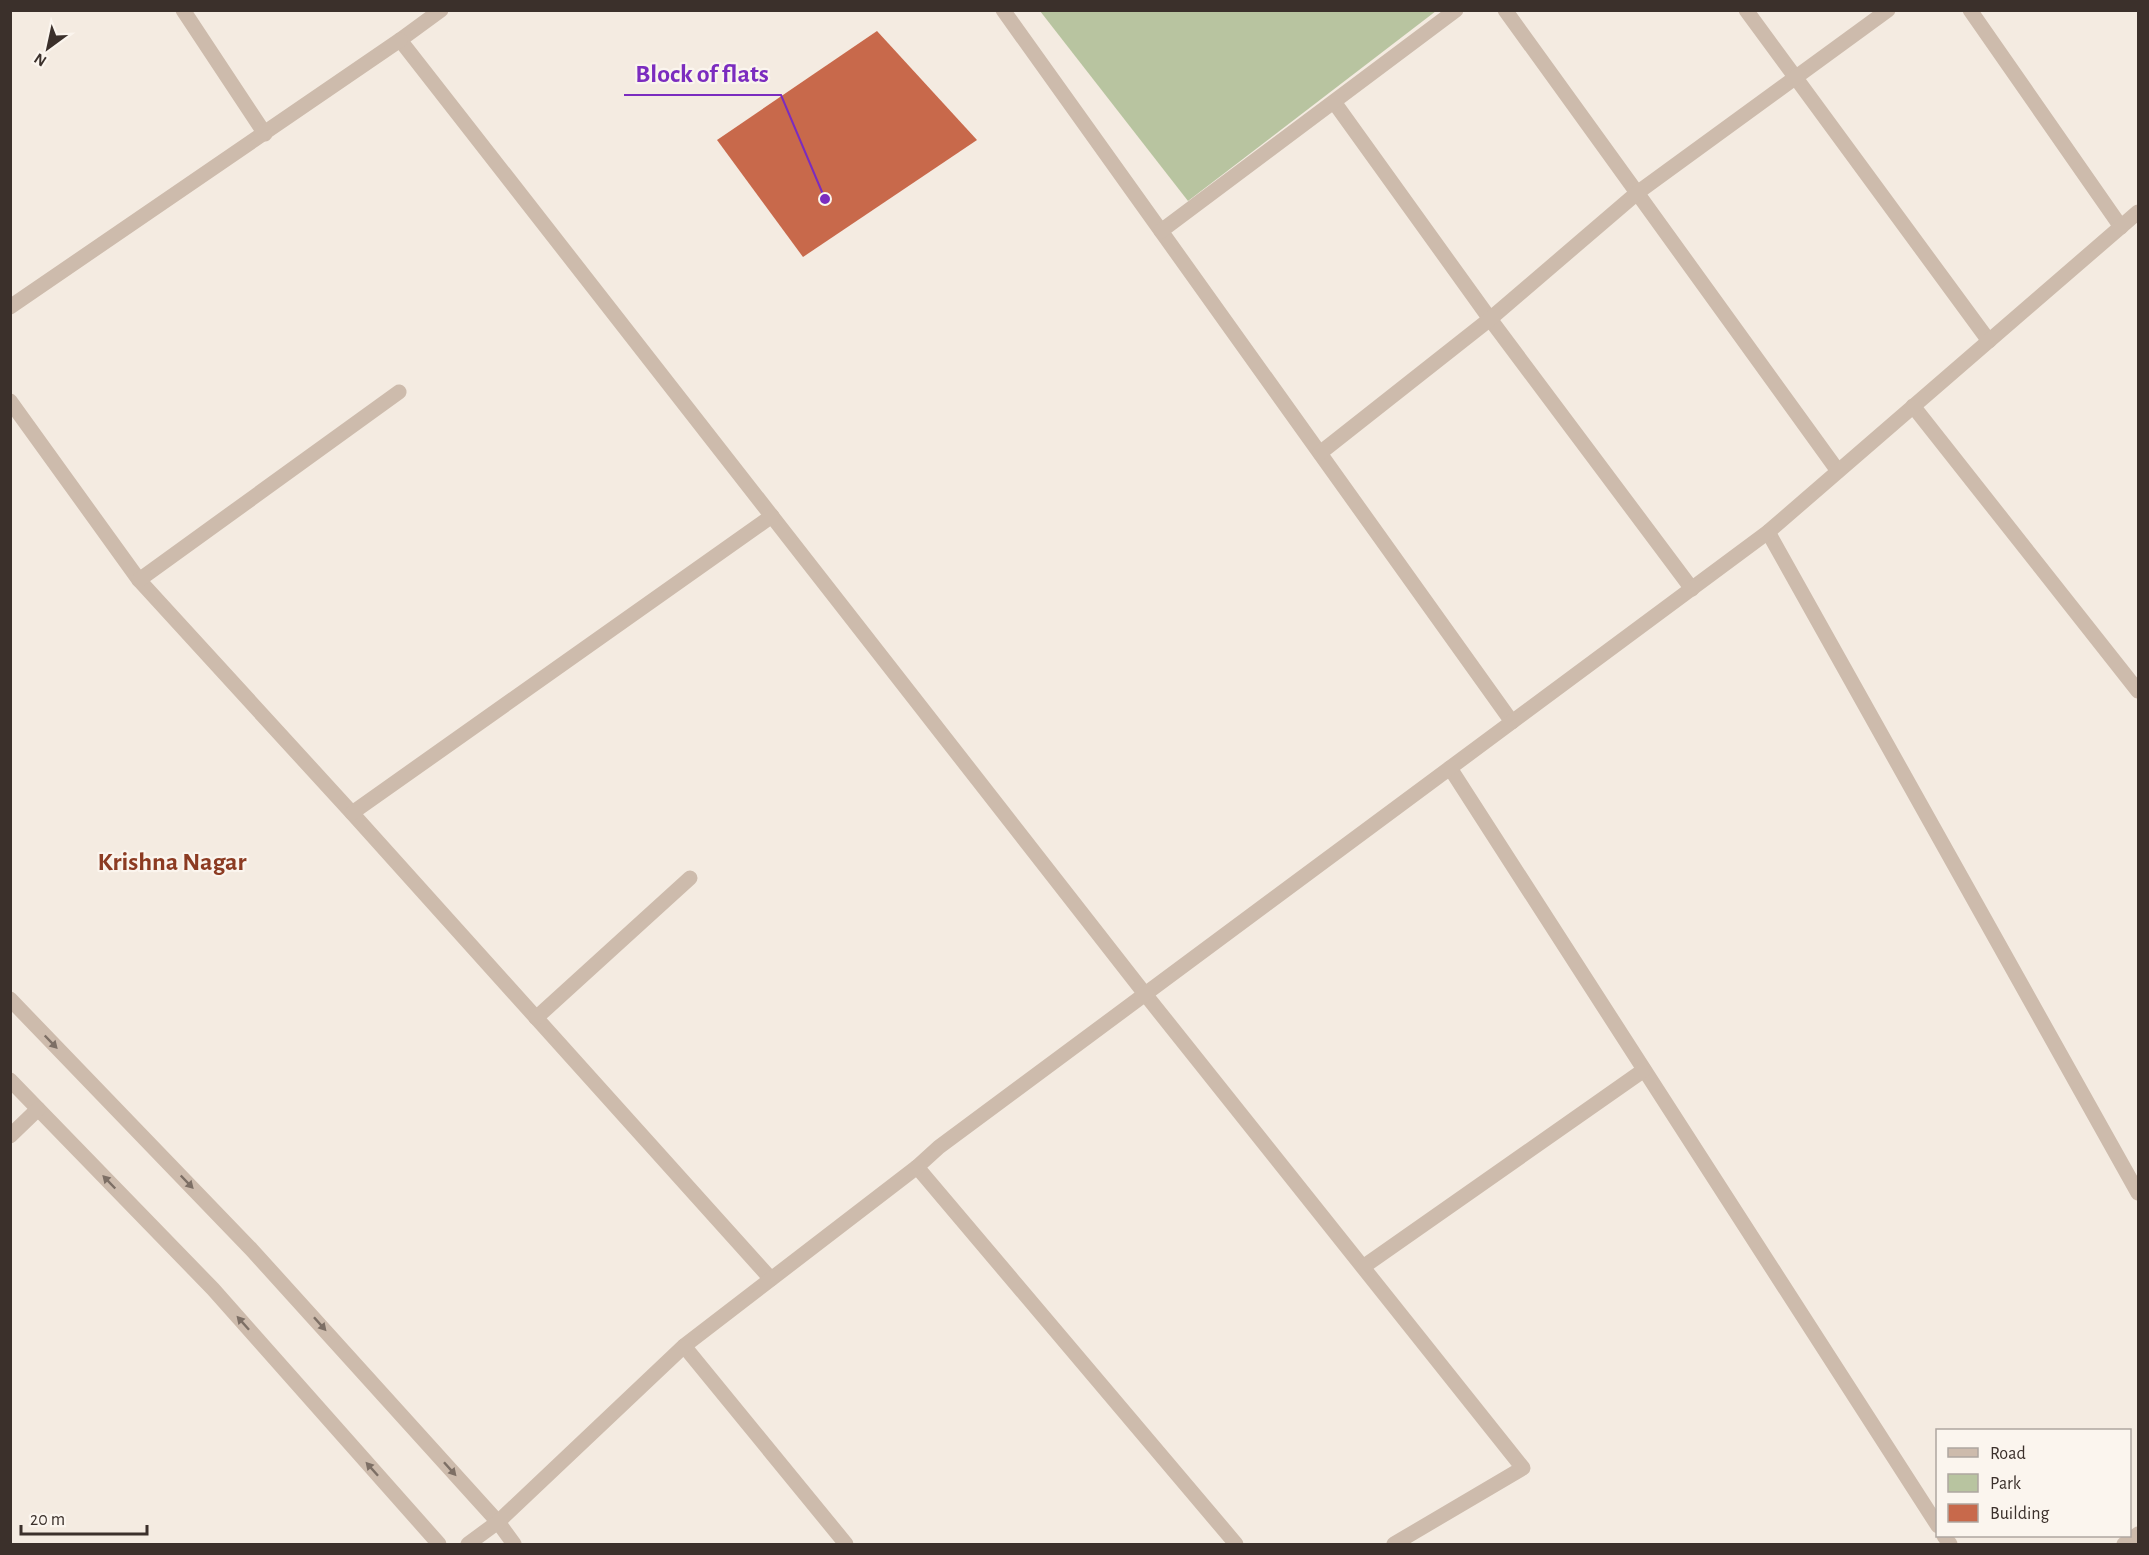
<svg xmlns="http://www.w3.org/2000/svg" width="2149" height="1555" viewBox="0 0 2149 1555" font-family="'Alegreya Sans',sans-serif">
	<rect width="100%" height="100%" fill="#f4ebe1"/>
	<polygon fill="#b8c4a0" points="1040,11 1436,11 1188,201"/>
	<polygon fill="#c8694b" points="877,31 977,140 803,257 717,140"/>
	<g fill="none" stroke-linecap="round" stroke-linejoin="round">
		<g stroke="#cdbbac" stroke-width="15">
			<polyline points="183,10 265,134"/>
			<polyline points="441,10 400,40 1145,994 1523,1468 1394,1544"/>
			<polyline points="1003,10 1512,722"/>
			<polyline points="1505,10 1838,471"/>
			<polyline points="1746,10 1989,341"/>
			<polyline points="1970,10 2121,227"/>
			<polyline points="1334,102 1490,319 1692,589"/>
			<polyline points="1161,231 1456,10"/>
			<polyline points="10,307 400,40"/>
			<polyline points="10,401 139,580 352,813 771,1279"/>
			<polyline points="1913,406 2138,691"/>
			<polyline points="1320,453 1490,319 1637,193 1888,10"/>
			<polyline points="1768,532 2138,1193"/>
			<polyline points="139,580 399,392"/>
			<polyline points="1450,768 1938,1526"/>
			<polyline points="352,813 772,516"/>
			<polyline points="10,999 251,1249 498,1522 514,1544"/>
			<polyline points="536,1018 690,878"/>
			<polyline points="10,1080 213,1289 439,1544"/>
			<polyline points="10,1136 38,1109"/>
			<polyline points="917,1167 1236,1544"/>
			<polyline points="1363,1267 1644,1070"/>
			<polyline points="684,1346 846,1544"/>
			<polyline points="1944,1536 1950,1544"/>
			<polyline points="468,1544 498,1522 684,1346 917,1167 939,1147 1768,532 2138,212"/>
			<polyline points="2124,1544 2138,1534"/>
		</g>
	</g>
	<defs><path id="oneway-solid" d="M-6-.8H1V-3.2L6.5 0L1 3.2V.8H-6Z" transform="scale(1.5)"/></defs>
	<g fill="#7d6f65">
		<use href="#oneway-solid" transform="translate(51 1042) rotate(46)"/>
		<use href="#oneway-solid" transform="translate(109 1182) rotate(-134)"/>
		<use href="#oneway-solid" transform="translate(187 1182) rotate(46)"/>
		<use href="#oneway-solid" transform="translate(243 1323) rotate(-132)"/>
		<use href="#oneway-solid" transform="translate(320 1324) rotate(48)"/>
		<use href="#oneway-solid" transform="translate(372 1469) rotate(-132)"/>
		<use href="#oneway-solid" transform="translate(450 1469) rotate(48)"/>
	</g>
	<g text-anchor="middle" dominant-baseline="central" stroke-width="4.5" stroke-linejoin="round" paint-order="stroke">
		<g font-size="26" font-weight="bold" fill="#8c3b22" stroke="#fbf5ee">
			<text x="172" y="862">Krishna Nagar</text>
		</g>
	</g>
	<path fill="none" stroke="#7b2cbf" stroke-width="2" d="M825 199L781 95H624"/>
	<circle fill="#7b2cbf" stroke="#fbf5ee" stroke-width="2" cx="825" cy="199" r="6"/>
	<g font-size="26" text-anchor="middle" font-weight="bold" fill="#7b2cbf" stroke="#fbf5ee" stroke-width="4.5" stroke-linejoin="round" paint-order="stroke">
		<text x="702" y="82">Block of flats</text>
	</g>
	<rect width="2149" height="1555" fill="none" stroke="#3b302b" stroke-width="24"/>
	<rect x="1936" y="1429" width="195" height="108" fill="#fbf5ee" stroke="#aea6a0" stroke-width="1.5"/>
	<rect x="1948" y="1448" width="30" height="9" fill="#cdbbac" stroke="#aea6a0" stroke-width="1.5"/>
	<text x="1990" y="1459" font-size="18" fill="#3b302b">Road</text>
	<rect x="1948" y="1474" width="30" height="18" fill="#b8c4a0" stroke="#aea6a0" stroke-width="1.5"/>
	<text x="1990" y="1489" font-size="18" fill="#3b302b">Park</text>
	<rect x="1948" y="1504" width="30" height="18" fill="#c8694b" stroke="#aea6a0" stroke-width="1.5"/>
	<text x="1990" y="1519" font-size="18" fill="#3b302b">Building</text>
	<g transform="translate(48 48) rotate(213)" stroke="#fbf5ee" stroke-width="4.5" paint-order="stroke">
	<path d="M0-4.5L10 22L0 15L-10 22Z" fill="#3b302b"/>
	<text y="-9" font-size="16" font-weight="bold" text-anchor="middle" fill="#3b302b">N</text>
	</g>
	<path d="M21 1525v9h126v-9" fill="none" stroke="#3b302b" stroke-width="3"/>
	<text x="30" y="1525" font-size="18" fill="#3b302b" stroke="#fbf5ee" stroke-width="4.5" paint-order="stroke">20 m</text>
</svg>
